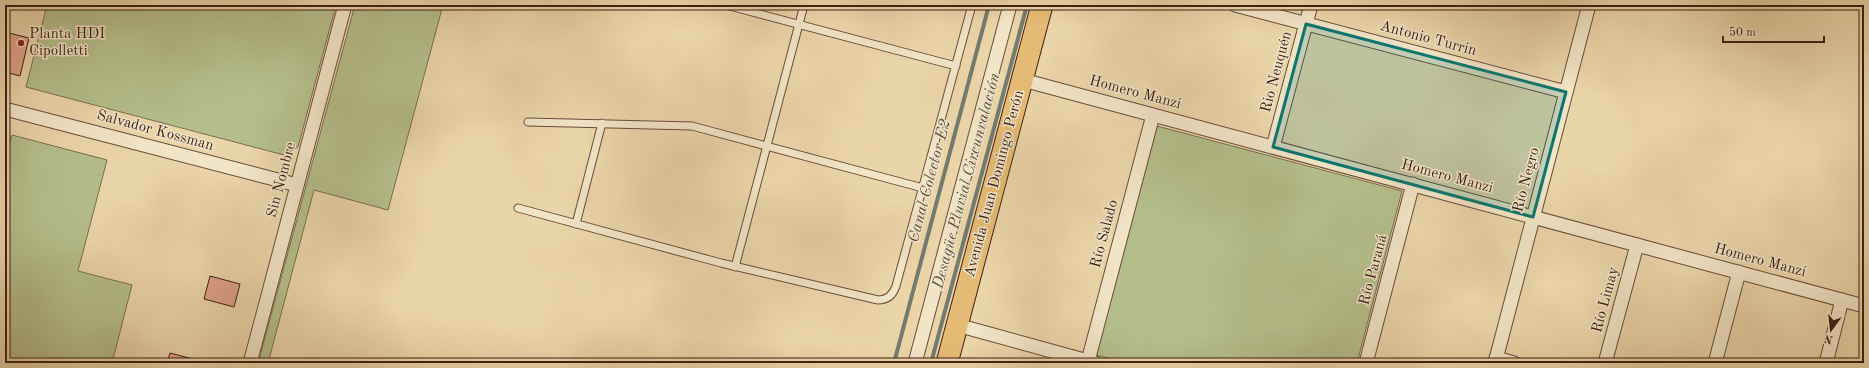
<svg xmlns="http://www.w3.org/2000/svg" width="1869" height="368" viewBox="0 0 1869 368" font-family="'Old Standard TT',serif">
	<rect width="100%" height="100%" fill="#ead5a9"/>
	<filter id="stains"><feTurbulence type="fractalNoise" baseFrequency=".005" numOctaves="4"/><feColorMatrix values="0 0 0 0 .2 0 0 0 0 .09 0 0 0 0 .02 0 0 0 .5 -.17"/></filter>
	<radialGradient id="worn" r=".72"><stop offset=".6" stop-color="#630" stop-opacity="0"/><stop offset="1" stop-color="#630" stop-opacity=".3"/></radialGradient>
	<g fill="#b4be8a" stroke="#796e4e">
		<polygon points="47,5 336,5 298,147 284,155 26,87"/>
		<polygon points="355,5 443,5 388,210 314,190 268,363 258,363"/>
		<polygon points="1157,126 1402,191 1357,363 1126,363 1096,355"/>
		<polygon points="12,135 107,160 78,271 132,285 112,363 12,363 5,361 5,159"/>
	</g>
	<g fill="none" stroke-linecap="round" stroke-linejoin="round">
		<g stroke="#747b6f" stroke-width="4">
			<polyline points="894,363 989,5"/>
			<polyline points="931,363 1027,5"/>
		</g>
	</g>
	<g fill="#dea289" stroke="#3e1f13">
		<polygon points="9,33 29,38 20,76 5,72 5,48"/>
		<polygon points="210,276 240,284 234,307 204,299"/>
		<polygon points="170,353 204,362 204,363 167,363"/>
	</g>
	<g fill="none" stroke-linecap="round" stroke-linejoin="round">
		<defs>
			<g id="lane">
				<polyline points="726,5 956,66"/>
				<polyline points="528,122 692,126 923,188"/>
				<path d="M 518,208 L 721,263 L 878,300 C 887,300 893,295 896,286 L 972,5"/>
				<polyline points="576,224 602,123"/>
				<polyline points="735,267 804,5"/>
			</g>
			<g id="street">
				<polyline points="1235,5 1566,92"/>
				<polyline points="1023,80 1864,306"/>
				<polyline points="5,109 297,185"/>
				<polyline points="1273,147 1311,5"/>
				<polyline points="957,325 1095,363"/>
				<polyline points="1496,358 1514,363"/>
				<polyline points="1088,361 1153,115"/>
				<polyline points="250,363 345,5"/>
				<polyline points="915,363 1010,5"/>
				<polyline points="1366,363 1413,184"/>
				<polyline points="1495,363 1589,5"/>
				<polyline points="1605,363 1637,245"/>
				<polyline points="1715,363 1739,272"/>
				<polyline points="1826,363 1842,300"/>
			</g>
			<polyline id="primary" points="947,363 1042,5"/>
		</defs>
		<use href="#lane" stroke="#694c38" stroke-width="9"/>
		<use href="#street" stroke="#694c38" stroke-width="15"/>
		<use href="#primary" stroke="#3e1f13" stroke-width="23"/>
		<use href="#lane" stroke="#f1e4c7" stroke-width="7"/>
		<use href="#street" stroke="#f1e4c7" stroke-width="13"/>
		<use href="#primary" stroke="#e5ba74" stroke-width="21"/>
	</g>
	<path fill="#0f766e" fill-opacity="0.2" stroke="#0f766e" stroke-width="3" stroke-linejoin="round" d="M 1306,24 L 1566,92 L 1533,217 L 1273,147 Z"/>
	<circle fill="#8f2418" stroke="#f1e4c7" stroke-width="1.5" cx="21" cy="43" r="4"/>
	<g text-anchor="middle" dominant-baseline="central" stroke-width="3" stroke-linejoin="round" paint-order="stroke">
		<g font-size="15" fill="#3e1f13" stroke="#f1e4c7" text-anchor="start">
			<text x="29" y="34">Planta HDI<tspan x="29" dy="17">Cipolletti</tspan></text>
		</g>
		<g font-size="15" fill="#3e1f13" stroke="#f1e4c7">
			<text transform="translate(1428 39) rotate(15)">Antonio Turrin</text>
			<text transform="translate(1277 72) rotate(-75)">Rio Neuquén</text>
			<text transform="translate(1135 93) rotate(15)">Homero Manzi</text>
			<text transform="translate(155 131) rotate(15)">Salvador Kossman</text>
			<text transform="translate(1447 177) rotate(15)">Homero Manzi</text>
			<text transform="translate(282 180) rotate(-75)">Sin Nombre</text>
			<text transform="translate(1527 180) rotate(-75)">Río Negro</text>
			<text transform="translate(995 184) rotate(-75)">Avenida Juan Domingo Perón</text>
			<text transform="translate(1105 234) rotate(-75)">Río Salado</text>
			<text transform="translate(1760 261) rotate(15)">Homero Manzi</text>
			<text transform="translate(1374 270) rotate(-75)">Río Paraná</text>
			<text transform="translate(1606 300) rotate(-75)">Río Limay</text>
		</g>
		<g font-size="16" font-style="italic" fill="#594d41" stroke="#f1e4c7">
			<text transform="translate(930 181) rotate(-75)">Canal Colector E2</text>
			<text transform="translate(967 181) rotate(-75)">Desagüe Pluvial Circunvalación</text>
		</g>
	</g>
	<rect width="1869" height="368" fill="none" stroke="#ead5a9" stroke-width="20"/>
	<rect x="6" y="6" width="1857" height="356" fill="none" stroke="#3e1f13" stroke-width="2"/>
	<rect x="10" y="10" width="1849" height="348" fill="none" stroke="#3e1f13"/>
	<g transform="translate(1831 330) rotate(195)" stroke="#f1e4c7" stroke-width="3" paint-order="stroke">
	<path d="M0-3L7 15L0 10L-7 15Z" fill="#3e1f13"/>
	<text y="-6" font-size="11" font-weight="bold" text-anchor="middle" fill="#3e1f13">N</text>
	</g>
	<path d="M1723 36v6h101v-6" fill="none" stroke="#3e1f13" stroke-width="2"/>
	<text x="1729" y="36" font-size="12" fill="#3e1f13" stroke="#f1e4c7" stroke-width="3" paint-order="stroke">50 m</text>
	<rect width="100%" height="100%" filter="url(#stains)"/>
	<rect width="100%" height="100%" fill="url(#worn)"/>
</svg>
